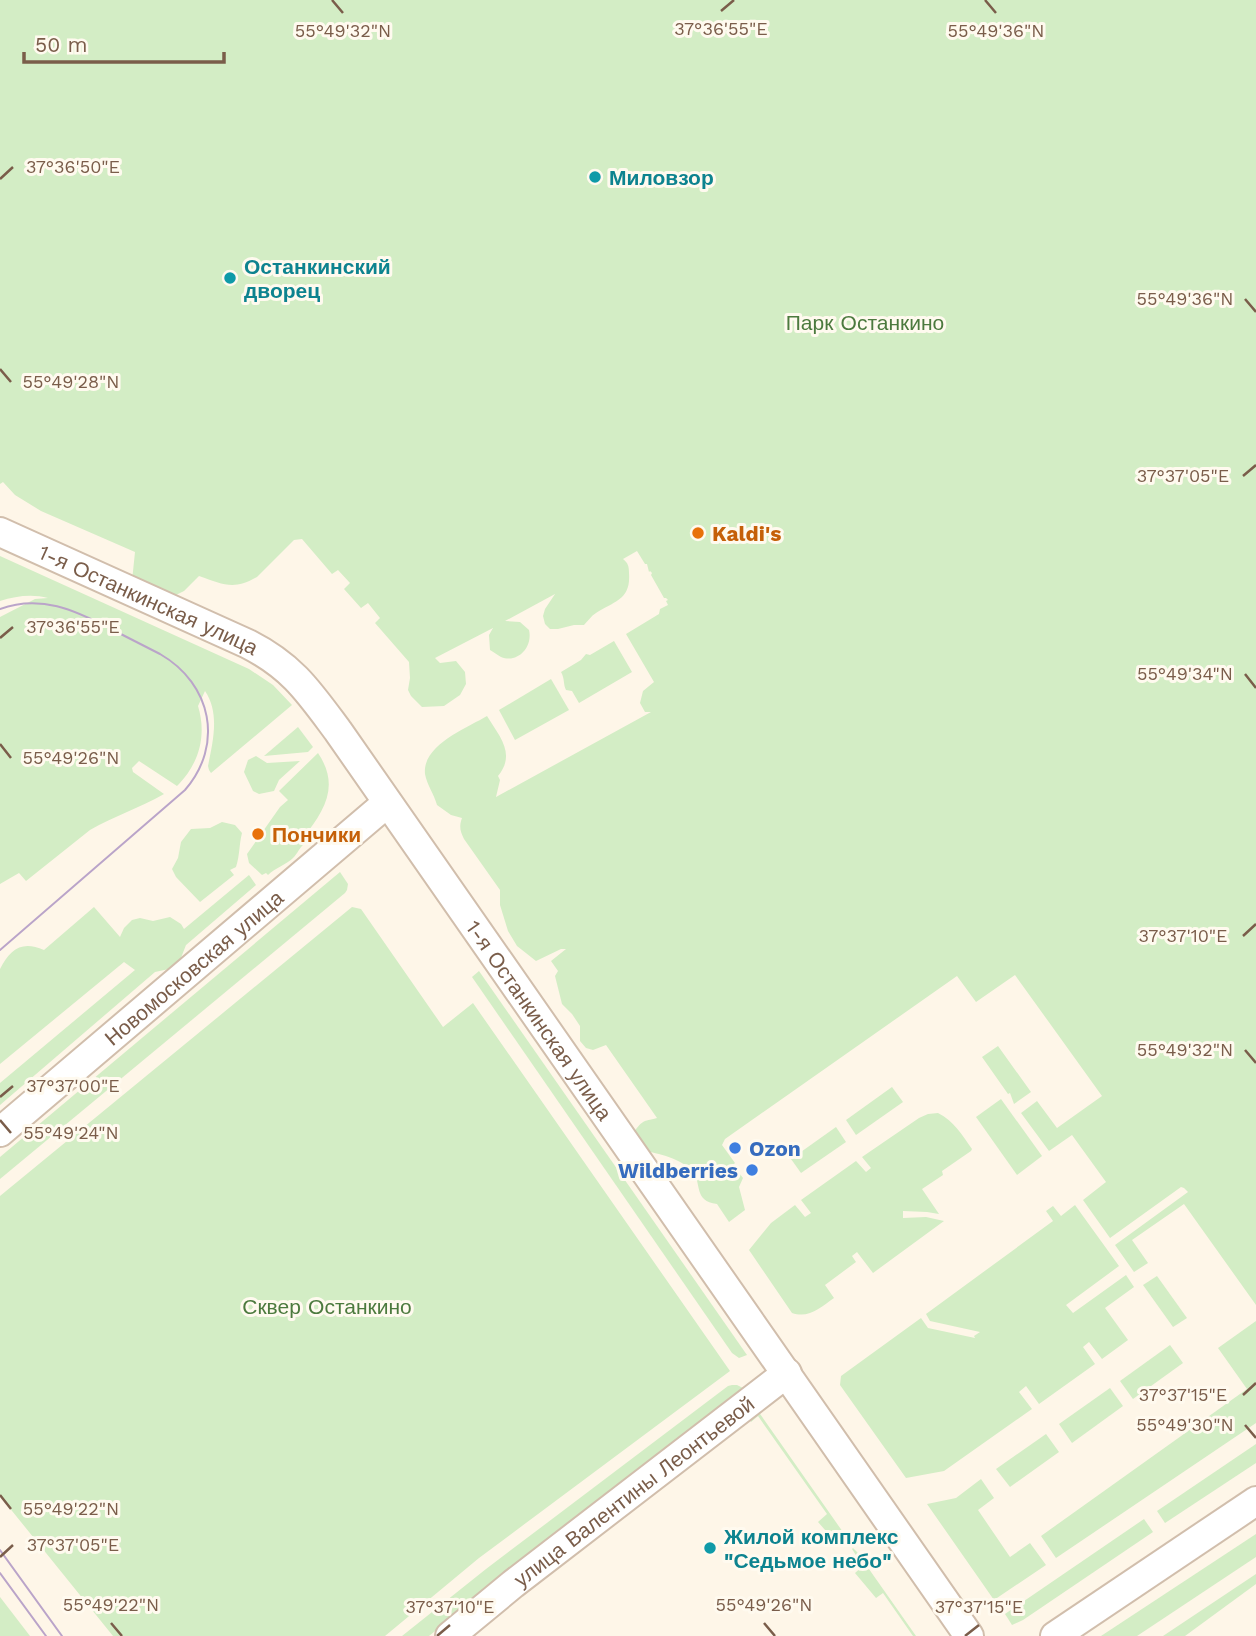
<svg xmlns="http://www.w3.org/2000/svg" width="1256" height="1636" viewBox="0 0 1256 1636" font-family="'Work Sans',sans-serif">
	<rect width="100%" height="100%" fill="#fef6e8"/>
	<g fill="#d3edc5">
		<path d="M 0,0 L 1256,0 L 1256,1305 L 1184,1204 L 1132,1240 L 1148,1263 L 1134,1272 L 1115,1245 L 1188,1192 L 1184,1188 L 1181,1187 L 1110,1238 L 1083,1200 L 1106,1182 L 1072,1135 L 1049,1151 L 1021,1113 L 1037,1101 L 1057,1128 L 1102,1096 L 1015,975 L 976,1002 L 957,976 L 725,1139 L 722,1145 L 735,1163 L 733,1165 L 743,1178 L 739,1187 L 745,1210 L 729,1222 L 717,1204 C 693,1201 702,1183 693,1172 C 681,1158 659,1154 642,1150 L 633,1133 C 644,1119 642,1122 657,1118 L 606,1045 L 593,1050 L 586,1048 L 580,1041 L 580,1026 L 572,1014 L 562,1004 L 555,976 L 558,971 L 551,961 L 566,949 L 561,949 L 536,961 L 517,946 L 508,931 L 500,905 L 500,890 L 464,839 C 460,831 459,826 462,818 L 451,815 L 437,805 C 434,794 427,785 425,774 C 422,745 467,728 487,716 C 500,737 516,754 498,776 L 500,780 L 496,797 L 651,712 L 645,712 L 640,703 L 643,691 L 654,682 L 626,634 L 659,614 L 660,609 L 668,605 L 666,601 L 668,600 L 666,598 L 664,598 L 651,575 L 652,573 L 650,571 L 649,572 L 647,564 L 645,564 L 637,551 L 623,559 C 628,563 629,566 629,573 C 631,600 614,601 596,613 C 591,616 588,621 584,625 L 574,625 L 558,629 L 550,629 L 545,624 L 543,616 L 545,609 L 555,594 L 505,621 L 520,622 L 529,630 C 533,647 518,664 501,657 C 497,655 494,652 490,650 L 489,635 L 493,628 L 435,658 L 440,663 L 456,661 L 465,672 L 466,684 L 460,695 L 444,706 L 422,707 L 411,696 L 408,690 L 410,678 L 409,662 L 375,623 L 380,618 L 368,603 L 361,608 L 344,589 L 350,583 L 338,570 L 332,574 L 302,539 L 294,540 L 257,577 C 233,591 223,584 199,576 L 184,591 L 174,596 L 132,581 L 135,552 L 41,511 L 15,495 L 3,482 L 0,484 Z"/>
		<path d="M 0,556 L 249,669 L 273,685 L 292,705 L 211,773 L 209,770 L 208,766 C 213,741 220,713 205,691 L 198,706 C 207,735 199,763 179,784 L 177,786 L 139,761 L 132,768 L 133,772 L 164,794 C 140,808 114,816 90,830 L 26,881 L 19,873 L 0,884 L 0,617 L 35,599 L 48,598 C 32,594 16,596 0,601 Z"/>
		<path d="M 614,641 L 632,672 L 579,703 L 572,691 L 566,690 C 563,684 565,679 561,672 L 581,660 L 586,654 L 590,655 Z"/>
		<polygon points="551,679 569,710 515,740 499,710"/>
		<polygon points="298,727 313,747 308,752 264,756"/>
		<path d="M 318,753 C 340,786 325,810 303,838 L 302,841 L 305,843 C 299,848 298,853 293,858 C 287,864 275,868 268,875 L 266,873 L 262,875 L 249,863 L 247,854 L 280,807 L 288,800 L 279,791 Z"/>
		<polygon points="256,756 267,763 300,761 279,780 274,791 259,794 253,791 244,772 248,760"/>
		<path d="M 222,822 L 235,825 L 242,833 C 239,844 240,855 236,867 L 230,870 L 234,875 L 200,902 L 176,877 L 172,869 L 178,858 L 181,842 L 191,829 L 210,828 Z"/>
		<polygon points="340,872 348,884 347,890 345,893 0,1179 0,1157"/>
		<path d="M 249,875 L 256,885 L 186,945 L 179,963 L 169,969 L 155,972 L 0,1105 L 0,1083 L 135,970 L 124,962 L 0,1064 L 0,969 C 10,949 22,940 44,950 L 94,907 L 120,937 L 124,928 L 132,920 L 140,918 L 153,921 L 170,917 L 181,924 L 184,929 Z"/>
		<polygon points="352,907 361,909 443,1027 473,1003 730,1371 479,1558 385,1636 113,1636 0,1496 0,1196"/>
		<polygon points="479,971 747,1355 739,1358 732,1353 472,977"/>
		<polygon points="998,1046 1031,1092 1014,1104 1010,1093 1008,1094 982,1057"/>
		<polygon points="892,1087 903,1102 856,1135 846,1120"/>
		<polygon points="1001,1099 1042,1156 1017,1175 976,1117"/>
		<path d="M 938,1113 C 954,1121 962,1135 972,1149 L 971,1151 L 942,1171 L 943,1175 L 922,1189 L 939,1214 L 927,1212 L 903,1211 L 903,1218 L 926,1217 L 944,1221 L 873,1273 L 857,1252 L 852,1256 L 856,1262 L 825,1285 L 834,1298 C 821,1307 809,1319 792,1313 L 749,1250 L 771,1223 L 795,1205 L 805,1217 L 811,1213 L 801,1200 L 856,1161 L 866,1172 L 871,1168 L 862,1157 L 919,1118 L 928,1114 Z"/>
		<polygon points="836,1127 846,1142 801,1173 791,1159"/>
		<polygon points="1075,1205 1119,1266 1066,1305 1073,1313 1126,1275 1134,1287 1105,1308 1128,1340 1102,1359 1089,1342 1083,1347 1095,1364 1039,1404 1026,1386 1019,1392 1032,1409 944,1471 906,1478 840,1385 841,1376 921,1318 928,1328 975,1338 974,1336 980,1332 930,1321 926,1314 1053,1221 1046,1211 1053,1206 1061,1216"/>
		<polygon points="1157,1276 1187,1318 1173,1327 1143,1285"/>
		<polygon points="1256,1321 1256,1423 1056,1558 1041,1536 1247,1389 1218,1348"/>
		<polygon points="1170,1345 1183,1363 1133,1399 1120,1381"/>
		<polygon points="732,1385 737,1385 745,1389 505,1574 429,1636 402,1636 486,1569 728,1386"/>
		<polygon points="1110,1388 1123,1406 1072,1443 1059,1424"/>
		<polygon points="758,1411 845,1535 847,1540 840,1547 818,1522 827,1514 758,1416 751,1422 749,1418"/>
		<polygon points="1046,1434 1059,1452 1010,1487 996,1469"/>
		<polygon points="1256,1444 1256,1463 1165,1523 1157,1511"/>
		<polygon points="981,1479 994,1498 978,1510 1010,1557 1030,1543 1046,1565 994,1600 927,1504 956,1498"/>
		<polygon points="1144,1519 1153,1532 1023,1620 1012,1625 1005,1614"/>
		<polygon points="1256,1534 1256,1557 1137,1636 1101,1636"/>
		<polygon points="853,1548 857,1552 916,1636 913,1636 883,1593 876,1598 855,1573 863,1566 852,1549"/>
		<polygon points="1256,1574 1256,1584 1185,1636 1163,1636"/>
		<polygon points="0,1597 30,1636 0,1636"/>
	</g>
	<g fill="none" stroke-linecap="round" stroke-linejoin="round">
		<defs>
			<g id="minor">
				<path id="s1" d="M 0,532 L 248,644 C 293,667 309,692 338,731 L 969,1636"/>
				<path id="s2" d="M 0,1132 L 387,803"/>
				<path id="s3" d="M 450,1636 L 513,1584 L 787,1373"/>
				<polyline points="1055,1636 1256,1501"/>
			</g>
		</defs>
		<use href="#minor" stroke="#d1beac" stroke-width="32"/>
		<use href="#minor" stroke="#fff" stroke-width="28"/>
		<g stroke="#baa4c9" stroke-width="2">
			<path d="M 0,609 C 40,594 75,610 111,629 C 127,637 144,646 160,654 C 212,684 224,745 185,790 L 0,950"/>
			<polyline points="0,1550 62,1636"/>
			<polyline points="0,1573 46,1636"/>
		</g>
	</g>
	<path fill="none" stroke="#7a5d4a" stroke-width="2.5" d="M 332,0 L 343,13M 985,0 L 996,13M 721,11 L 734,0M 0,179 L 13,167M 1245,299 L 1256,312M 0,369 L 11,382M 1243,476 L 1256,465M 0,638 L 13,627M 1245,674 L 1256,688M 0,744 L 11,758M 1243,936 L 1256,924M 1245,1050 L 1256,1063M 0,1097 L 13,1086M 0,1120 L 11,1133M 1243,1395 L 1256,1383M 1245,1425 L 1256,1438M 0,1495 L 11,1509M 0,1557 L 13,1545M 111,1623 L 122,1636M 764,1623 L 775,1636M 437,1636 L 450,1625M 965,1636 L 979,1625"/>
	<g fill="#0f9aa8" stroke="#fffaef" stroke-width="2.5">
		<circle cx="595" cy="177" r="7"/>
		<circle cx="230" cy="278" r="7"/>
		<circle cx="710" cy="1548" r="7"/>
	</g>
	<g fill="#e8710a" stroke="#fffaef" stroke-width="2.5">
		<circle cx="698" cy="533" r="7"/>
		<circle cx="258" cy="834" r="7"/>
	</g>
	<g fill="#3f7fe0" stroke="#fffaef" stroke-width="2.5">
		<circle cx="735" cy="1148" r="7"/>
		<circle cx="752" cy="1170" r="7"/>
	</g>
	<g text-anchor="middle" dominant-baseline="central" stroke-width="6" stroke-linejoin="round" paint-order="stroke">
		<g font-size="21" font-weight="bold" fill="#0d838f" stroke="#fffaef" text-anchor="start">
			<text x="609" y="177">Миловзор</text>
			<text x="244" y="266">Останкинский<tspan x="244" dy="24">дворец</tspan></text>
			<text x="724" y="1536">Жилой комплекс<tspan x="724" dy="24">"Седьмое небо"</tspan></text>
		</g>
		<g font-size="21" fill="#4c7a3e" stroke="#fffaef">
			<text x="865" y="322">Парк Останкино</text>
			<text x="327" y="1306">Сквер Останкино</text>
		</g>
		<g font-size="21" font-weight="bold" fill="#c56008" stroke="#fffaef" text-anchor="start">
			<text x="712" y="533">Kaldi's</text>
			<text x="272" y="834">Пончики</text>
		</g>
		<g font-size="21" fill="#7a5d4a" stroke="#fffaef">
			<text stroke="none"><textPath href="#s1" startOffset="163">1-я Останкинская улица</textPath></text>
			<text stroke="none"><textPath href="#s2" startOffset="254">Новомосковская улица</textPath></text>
			<text stroke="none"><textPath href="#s1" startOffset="751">1-я Останкинская улица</textPath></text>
			<text stroke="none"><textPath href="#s3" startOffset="234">улица Валентины Леонтьевой</textPath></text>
		</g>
		<g font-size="21" font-weight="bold" fill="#366cbe" stroke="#fffaef" text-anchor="start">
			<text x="749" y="1148">Ozon</text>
			<text x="738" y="1170" text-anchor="end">Wildberries</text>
		</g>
	</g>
	<g font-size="18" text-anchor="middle" fill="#7a5d4a" stroke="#fffaef" stroke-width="6" stroke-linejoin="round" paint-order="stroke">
		<text x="721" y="35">37°36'55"E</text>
		<text x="343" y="37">55°49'32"N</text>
		<text x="996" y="37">55°49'36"N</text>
		<text x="73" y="173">37°36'50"E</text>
		<text x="1185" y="305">55°49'36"N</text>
		<text x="71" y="388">55°49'28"N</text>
		<text x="1183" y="482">37°37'05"E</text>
		<text x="73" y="633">37°36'55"E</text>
		<text x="1185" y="680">55°49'34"N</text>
		<text x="71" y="764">55°49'26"N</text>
		<text x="1183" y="942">37°37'10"E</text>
		<text x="1185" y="1056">55°49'32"N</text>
		<text x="73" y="1092">37°37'00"E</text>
		<text x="71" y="1139">55°49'24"N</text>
		<text x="1183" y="1401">37°37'15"E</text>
		<text x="1185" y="1431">55°49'30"N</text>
		<text x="71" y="1515">55°49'22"N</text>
		<text x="73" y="1551">37°37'05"E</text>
		<text x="111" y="1611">55°49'22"N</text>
		<text x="764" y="1611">55°49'26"N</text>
		<text x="450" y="1613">37°37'10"E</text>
		<text x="979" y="1613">37°37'15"E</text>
	</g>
	<path d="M24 52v10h200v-10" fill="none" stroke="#7a5d4a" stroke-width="3.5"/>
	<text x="35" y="52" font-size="21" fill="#7a5d4a" stroke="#fffaef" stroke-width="5" paint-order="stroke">50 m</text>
</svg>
